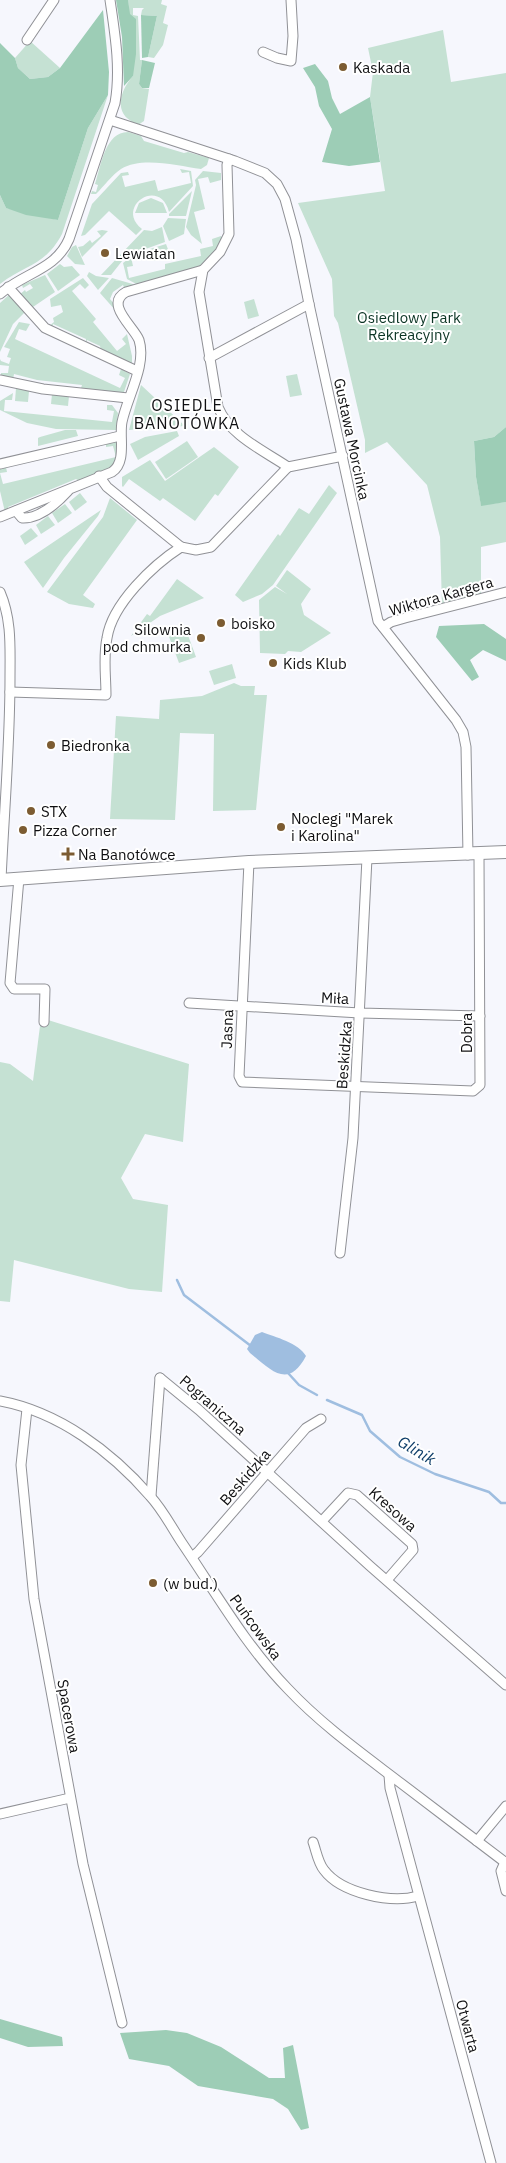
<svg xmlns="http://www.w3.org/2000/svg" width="506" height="2163" viewBox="0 0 506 2163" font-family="'IBM Plex Sans',sans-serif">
	<rect width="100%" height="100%" fill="#f6f7fd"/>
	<g fill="#c5e1d3">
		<path d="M 128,0 L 162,0 L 161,4 L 167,6 L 163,23 L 168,25 L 163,45 L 154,58 L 148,57 L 157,16 L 141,15 L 142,10 L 144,8 L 133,8 L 133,15 L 138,16 L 140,60 L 142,60 L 139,84 L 142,88 L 149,89 L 144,121 L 138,125 L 131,123 L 131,121 C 113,110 122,88 133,76 Z"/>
		<polygon points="443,30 451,82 506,73 506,427 494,437 474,441 476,477 481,505 506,502 506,542 481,547 481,594 442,606 440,537 427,485 387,442 365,453 365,440 338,323 334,316 332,279 298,203 385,191 370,97 373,72 368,48"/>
		<polygon points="30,41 60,68 48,77 30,79 18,68 15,58"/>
		<path d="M 108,95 L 62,234 C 45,266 26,264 0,284 L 0,195 L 6,208 L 58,220 L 88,128 Z"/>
		<path d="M 128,132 L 141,136 L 144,141 L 184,153 L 188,152 L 209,158 L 207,165 L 201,169 C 178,166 142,156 121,169 C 112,175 104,186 96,194 L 91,194 L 92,191 L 96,192 L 98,185 L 95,184 C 101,166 105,132 128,132 Z"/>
		<path d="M 180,169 L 191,171 L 193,186 L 169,212 C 160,176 114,207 142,229 L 136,235 L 109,211 L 85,235 L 81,236 L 92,204 L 121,173 L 128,172 L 129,175 L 122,176 L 125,187 L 155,180 L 158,191 L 191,183 L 189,172 L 182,173 Z"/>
		<polygon points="203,171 221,173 221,180 210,183 208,177 198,179 205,209 194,212 202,244 191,235 186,227 196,185 195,180"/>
		<polygon points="192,191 186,216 169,216 169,214"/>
		<polygon points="151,198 163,203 167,213 135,213 139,203"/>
		<polygon points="168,218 186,219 184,234 169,241 163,226"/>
		<polygon points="162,227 165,242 126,256 111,275 101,275 144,230 152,231"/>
		<polygon points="102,230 108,231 82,257 78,247 83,246 90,240 92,243 101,236 97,231"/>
		<polygon points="221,236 224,243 222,247 200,267 140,286 127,279 123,263 131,257 133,266 127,267 129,278 165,269 165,264 201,256 200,249 213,246 212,239"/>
		<polygon points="166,244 169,252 163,254 164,258 153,261 150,249"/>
		<polygon points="76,245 84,263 85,265 75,264 67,256 72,247"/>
		<polygon points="60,264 64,267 72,266 80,275 58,291 47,274"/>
		<polygon points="89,272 96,276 109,278 98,290 87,276"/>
		<polygon points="45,275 55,292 30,309 18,296 25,290 26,292 33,288 30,284 23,288 22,285"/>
		<polygon points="83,278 89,285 85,289 80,284 72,291 96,319 93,322 117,351 126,344 122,339 127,334 132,356 132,365 101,350 100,346 87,340 86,346 86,339 53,324 52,330 48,327 54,322 53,318 63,312 61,305 51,307 50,299"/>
		<polygon points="112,278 136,285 125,290 123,285 113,292 110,299 116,306 116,311 100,293"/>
		<polygon points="10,294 26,311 13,324 0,352 0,303"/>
		<polygon points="254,299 259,316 248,319 244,302"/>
		<polygon points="19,322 30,324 26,331 19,329 15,339 120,388 125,378 119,375 121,369 130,374 123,395 111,394 109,391 80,391 82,385 37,380 14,374 13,380 1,376 1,373 8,373 9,366 0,365 0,359 1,361 9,364 11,358 7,357 10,349 4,347"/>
		<polygon points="297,374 302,395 290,397 286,376"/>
		<polygon points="141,385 185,426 129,430"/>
		<polygon points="16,388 29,391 28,402 15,401"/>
		<polygon points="13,393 12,400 5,400 4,411 112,422 114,411 107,410 107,405 112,405 118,413 116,430 56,429 27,423 0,410 0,401"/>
		<polygon points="52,394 69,396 68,406 51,404"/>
		<polygon points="65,430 76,430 78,436 38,446 38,438 40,437"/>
		<polygon points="177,431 179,436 138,460 130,444 145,437"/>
		<polygon points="114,441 118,443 119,457 114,468 79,481 76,479 8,507 8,511 5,512 0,491 0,469 6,467 7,472 0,473 3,484 116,457 113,446 106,447 106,443"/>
		<polygon points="187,441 198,457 166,479 155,462"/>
		<polygon points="214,447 239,467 218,496 215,494 195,521 163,498 160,501 129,479 123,487 122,486 122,477 150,460 165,481"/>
		<polygon points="329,485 337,493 273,585 262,594 243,602 235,595 278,534 280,536 299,508 309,514"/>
		<polygon points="80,493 87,502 75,511 69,502"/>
		<polygon points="110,498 137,520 83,595 95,604 93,608 69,604 47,592 103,517"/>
		<polygon points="65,504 72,513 58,523 52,513"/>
		<polygon points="101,510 98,516 64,558 43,588 24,562"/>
		<polygon points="48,516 55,525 41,534 36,525"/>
		<polygon points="31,528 38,536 25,545 20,536"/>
		<polygon points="287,570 311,589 301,604 304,615 331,633 301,652 288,651 285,654 260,653 259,600 275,587 287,594 276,586"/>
		<polygon points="177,579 204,598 160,616 131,636 147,614 150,616"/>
		<polygon points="185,627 196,657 179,663 168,634"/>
		<polygon points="232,664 236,678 214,685 209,671"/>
		<polygon points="234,683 241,686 255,686 254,695 267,695 256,810 213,811 214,734 180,733 175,820 110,819 116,716 159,719 160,700 202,696"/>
		<polygon points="48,1020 189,1064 183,1142 145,1134 121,1178 133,1199 168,1205 162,1292 129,1289 14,1260 10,1302 0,1301 0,1062 10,1064 33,1081 40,1026 47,1027"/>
	</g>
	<g fill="#9dcdb6">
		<polygon points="116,0 128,0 130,14 136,19 136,54 133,76 124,86 122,37"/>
		<polygon points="103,10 109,72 108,95 88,128 58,220 26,215 6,208 0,195 0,43 15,58 18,68 30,79 48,77 60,68"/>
		<polygon points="141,15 157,16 148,57 142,58"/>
		<polygon points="142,60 155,63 149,88 142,88 139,84"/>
		<polygon points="315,64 328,81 332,98 340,114 370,97 380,162 349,166 322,162 332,129 319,106 315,87 303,68"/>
		<polygon points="506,427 506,502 481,506 476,477 474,441 494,437"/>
		<polygon points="484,624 506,639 506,661 483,650 470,660 479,677 472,681 436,637 439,626"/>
		<polygon points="0,2019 62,2037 63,2046 28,2047 0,2038"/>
		<polygon points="166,2030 187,2033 221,2047 269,2078 285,2078 283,2048 293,2045 309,2128 301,2130 288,2109 273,2099 198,2086 169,2066 129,2059 120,2033"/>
	</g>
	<path fill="#9fbee0" d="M 262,1332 C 275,1337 299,1343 306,1356 C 288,1390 271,1370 250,1353 L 247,1349 L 255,1335 Z"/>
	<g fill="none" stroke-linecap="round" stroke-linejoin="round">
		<g stroke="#9fbee0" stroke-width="2.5">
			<polyline points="177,1280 184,1295 251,1346"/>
			<polyline points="288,1373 299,1385 317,1395"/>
			<polyline points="327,1400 362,1415 370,1431 400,1457 435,1474 489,1492 501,1503 506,1503"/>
		</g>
		<defs>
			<g id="street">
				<polyline points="27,40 54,0"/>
				<polyline points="263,52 277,58 291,61 293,36 291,0"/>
				<polyline points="110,120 235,161 265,173 277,184 285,199 296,239 309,304 378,621 456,720 463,732 466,747 468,855"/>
				<path d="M 229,159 L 227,165 L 229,234 L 220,252 L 203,270 L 199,292 L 218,407 C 230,436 263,450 288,467"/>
				<polyline points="8,287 45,328 137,371"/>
				<path d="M 0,294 C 23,273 56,270 69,239 L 115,103 C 121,69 115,34 110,0"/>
				<polyline points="209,358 309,304"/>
				<polyline points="0,380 43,389 128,398"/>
				<polyline points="0,464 120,436"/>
				<polyline points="288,467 343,456"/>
				<polyline points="99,476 107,487 181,547"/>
				<path d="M 16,511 L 22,518 C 40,519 57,503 68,491"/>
				<path d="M 0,517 L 112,472 C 127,462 119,437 122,422 C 127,397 147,365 139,340 C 134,327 104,304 126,292 L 203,270"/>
				<path d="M 0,592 C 12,620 10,648 10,678 C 10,745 4,813 1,880"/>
				<polyline points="383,627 391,622 405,618 506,592"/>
				<path d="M 10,692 L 106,695 C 106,677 103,656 107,638 C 112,604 153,565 181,547 L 196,550 L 211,547 L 288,467"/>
				<polyline points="249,862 239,1076 242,1082 473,1091 480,1085 479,855"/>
				<polyline points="19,878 10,983 14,989 45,989 44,1022"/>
				<polyline points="189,1003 360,1013 480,1016"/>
				<polyline points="340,1253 353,1138 367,858"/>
				<polyline points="160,1378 199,1410 370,1566 506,1685"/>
				<path d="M 0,1401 C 59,1412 112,1452 150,1496 C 163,1510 172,1528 182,1543 C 216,1593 246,1646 288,1689 C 321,1724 360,1752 398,1781 C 434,1808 470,1836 506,1863"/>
				<polyline points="27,1409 21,1465 34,1599 83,1864 122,2023"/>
				<polyline points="151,1496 160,1378"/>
				<polyline points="322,1521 348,1493 357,1495 412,1544 413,1550 387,1580"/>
				<polyline points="192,1557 198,1552 306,1428 321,1419"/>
				<polyline points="389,1775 390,1788 491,2163"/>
				<polyline points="0,1814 70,1798"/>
				<polyline points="477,1841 506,1806"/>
				<path d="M 313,1842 C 316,1850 318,1863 324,1870 C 341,1893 391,1904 418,1896"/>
				<polyline points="505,1862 501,1871 506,1891"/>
			</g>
			<polyline id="secondary" points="0,880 249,862 506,852"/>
		</defs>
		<use href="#street" stroke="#909196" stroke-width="11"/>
		<use href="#secondary" stroke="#909196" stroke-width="14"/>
		<use href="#street" stroke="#fff" stroke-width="9"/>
		<use href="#secondary" stroke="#fff" stroke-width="12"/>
	</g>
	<g fill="#7c5c32" stroke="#fff" stroke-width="2">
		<circle cx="343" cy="67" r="5"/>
		<circle cx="105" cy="253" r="5"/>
		<circle cx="221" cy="623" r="5"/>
		<circle cx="201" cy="638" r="5"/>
		<circle cx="273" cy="663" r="5"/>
		<circle cx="51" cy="745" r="5"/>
		<circle cx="31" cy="811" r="5"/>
		<circle cx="281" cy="827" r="5"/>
		<circle cx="23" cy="830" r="5"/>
		<path d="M65.5 846.5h5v5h5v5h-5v5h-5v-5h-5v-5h5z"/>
		<circle cx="153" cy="1583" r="5"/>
	</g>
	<g text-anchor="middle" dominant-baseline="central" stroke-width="4" stroke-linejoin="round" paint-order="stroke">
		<g font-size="15" fill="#0f0f11" stroke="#fff" text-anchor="start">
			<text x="353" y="67">Kaskada</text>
			<text x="115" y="253">Lewiatan</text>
			<text x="231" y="623">boisko</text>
			<text x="191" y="629" text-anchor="end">Silownia<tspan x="191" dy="17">pod chmurka</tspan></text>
			<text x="283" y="663">Kids Klub</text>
			<text x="61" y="745">Biedronka</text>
			<text x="41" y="811">STX</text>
			<text x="291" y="818">Noclegi "Marek<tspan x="291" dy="17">i Karolina"</tspan></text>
			<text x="33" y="830">Pizza Corner</text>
			<text x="78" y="854">Na Banotówce</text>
			<text x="163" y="1583">(w bud.)</text>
		</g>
		<g font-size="15" fill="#0b3424" stroke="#fff">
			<text x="409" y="317">Osiedlowy Park<tspan x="409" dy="17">Rekreacyjny</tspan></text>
		</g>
		<g font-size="15" fill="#0f0f11" stroke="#fff">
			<text transform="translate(352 439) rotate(78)">Gustawa Morcinka</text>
			<text transform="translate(441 596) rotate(-16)">Wiktora Kargera</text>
			<text transform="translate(335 998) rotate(3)">Miła</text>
			<text transform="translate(227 1029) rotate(-88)">Jasna</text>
			<text transform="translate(466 1033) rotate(-90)">Dobra</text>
			<text transform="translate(344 1055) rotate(-86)">Beskidzka</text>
			<text transform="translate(213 1405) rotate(41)">Pograniczna</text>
			<text transform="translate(245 1477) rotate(-49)">Beskidzka</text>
			<text transform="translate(393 1509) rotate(42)">Kresowa</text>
			<text transform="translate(256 1627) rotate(54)">Puńcowska</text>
			<text transform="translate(69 1716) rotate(80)">Spacerowa</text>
			<text transform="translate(468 2026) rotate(75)">Otwarta</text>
		</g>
		<g font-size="16" letter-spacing="1" fill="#0f0f11" stroke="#fff">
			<text x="187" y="405">OSIEDLE<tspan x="187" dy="18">BANOTÓWKA</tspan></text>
		</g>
		<g font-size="16" font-style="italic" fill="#103f6a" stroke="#fff">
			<text transform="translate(417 1450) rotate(31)">Glinik</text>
		</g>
	</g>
</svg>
